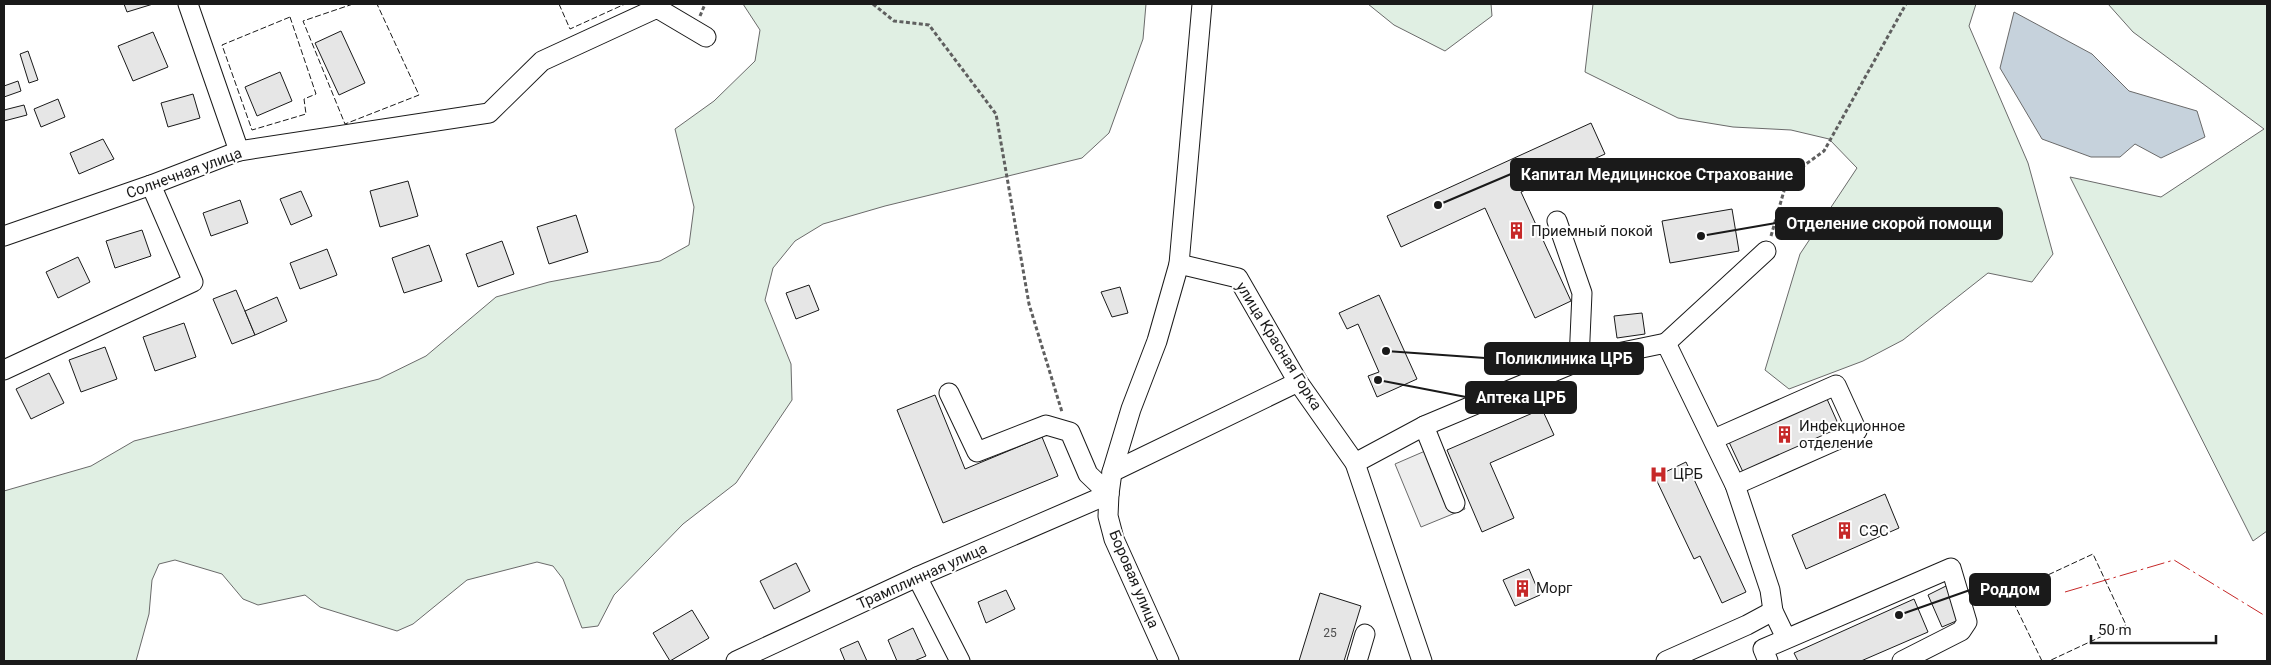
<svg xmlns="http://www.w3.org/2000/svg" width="2271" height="665" viewBox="0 0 2271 665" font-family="Roboto,sans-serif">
	<rect width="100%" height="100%" fill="#fff"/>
	<g fill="#e0efe3" stroke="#6a6a6a">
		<polygon points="743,4 1146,4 1143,39 1109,133 1082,158 885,206 823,224 795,241 773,268 765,300 791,364 792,400 736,483 683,524 614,595 598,626 582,628 563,579 553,566 537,562 467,580 413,624 397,631 320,607 305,595 258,605 243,599 222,574 175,560 159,564 152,580 149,614 136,661 4,661 4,491 91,466 134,441 379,379 426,356 496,297 549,282 660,261 689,245 694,207 675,129 714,101 755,61 760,30"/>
		<polygon points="1368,4 1491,4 1492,16 1445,51 1394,25"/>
		<polygon points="1593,4 1976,4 1969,26 2028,163 2053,254 2032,282 1988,273 1903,340 1863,361 1789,389 1765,370 1800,254 1857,168 1829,139 1791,130 1733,127 1678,118 1585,72"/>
		<polygon points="2108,4 2267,4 2267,531 2253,541 2070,177 2161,197 2264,129 2133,32"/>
	</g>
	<polygon fill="#ededed" stroke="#6a6a6a" points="1439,445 1465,509 1421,527 1395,464"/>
	<polygon fill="#c6d2dc" stroke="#6a6a6a" points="2014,12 2092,54 2129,91 2197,111 2205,137 2161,158 2135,144 2120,157 2091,157 2042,139 2000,68"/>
	<g fill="#e6e6e6" stroke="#1a1a1a">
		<polygon points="124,4 153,4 127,12"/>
		<polygon points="341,31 365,83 339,95 315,43"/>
		<polygon points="153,32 168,67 133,81 118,46"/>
		<polygon points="28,51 38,80 29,83 20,54"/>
		<polygon points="280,72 292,101 257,116 245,87"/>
		<polygon points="18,81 21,91 4,97 4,86"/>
		<polygon points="193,94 200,118 168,127 161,103"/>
		<polygon points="58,99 65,117 41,127 34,109"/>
		<polygon points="24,105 27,115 4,121 4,110"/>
		<polygon points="1591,123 1605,154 1521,192 1571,301 1535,318 1485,208 1401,247 1387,216"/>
		<polygon points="103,139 114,159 79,174 70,153"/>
		<polygon points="408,181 418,216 380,227 370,191"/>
		<polygon points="301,191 312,216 291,225 280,199"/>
		<polygon points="240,200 248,223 211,236 203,213"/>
		<polygon points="1732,209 1739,251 1670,263 1662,221"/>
		<polygon points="576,215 588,252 549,264 537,227"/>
		<polygon points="142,230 151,256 115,268 106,241"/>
		<polygon points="502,241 514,274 478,287 466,254"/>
		<polygon points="429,245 442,281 404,293 392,258"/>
		<polygon points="327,249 337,275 300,289 290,263"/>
		<polygon points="78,257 90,282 58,298 46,272"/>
		<polygon points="809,285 819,310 796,319 786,293"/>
		<polygon points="1120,287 1128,313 1112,317 1101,292"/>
		<polygon points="236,290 255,335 232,344 213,299"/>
		<polygon points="1379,295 1417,379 1377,397 1368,376 1379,372 1358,324 1347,329 1339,313"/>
		<polygon points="277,297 287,321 255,335 245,311"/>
		<polygon points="1642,313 1645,334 1617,338 1614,316"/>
		<polygon points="184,323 196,357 155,371 143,337"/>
		<polygon points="105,347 117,379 81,392 69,360"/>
		<polygon points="49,373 64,403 31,419 16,389"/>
		<polygon points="935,395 965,469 1042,437 1058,476 943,523 897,410"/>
		<polygon points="1827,399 1840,428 1743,472 1729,442"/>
		<polygon points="1542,409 1554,435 1490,463 1514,518 1482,532 1447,450"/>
		<polygon points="1686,462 1746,592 1722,603 1700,556 1694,559 1655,477"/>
		<polygon points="1885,494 1899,528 1806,569 1792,535"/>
		<polygon points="796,563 810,591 774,609 760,581"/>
		<polygon points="1529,569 1540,595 1515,606 1503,580"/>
		<polygon points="1946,586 1961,619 1942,627 1928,595"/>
		<polygon points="1006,590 1015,609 986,623 978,602"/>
		<polygon points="1320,593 1361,606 1344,661 1299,661"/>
		<polygon points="1914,599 1928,632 1861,661 1798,661 1794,653"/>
		<polygon points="692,610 709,638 670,661 653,633"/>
		<polygon points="913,628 926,656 914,661 897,661 888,640"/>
		<polygon points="858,641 867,661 845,661 840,649"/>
	</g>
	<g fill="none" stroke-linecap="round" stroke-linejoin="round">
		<defs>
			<g id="minor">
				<polyline points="188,4 239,151"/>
				<polyline points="1557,221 1582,293 1579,361"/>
				<polyline points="4,236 151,185 239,151 489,113 542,61 657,8 706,37"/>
				<polyline points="1179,264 1238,278 1298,382 1355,463 1422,661"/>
				<polyline points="1666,343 1766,251"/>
				<polyline points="4,370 193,282 151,185"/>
				<polyline points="949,393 977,452 1046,425 1070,432 1088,474 1109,494"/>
				<polyline points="1424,426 1455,503"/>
				<polyline points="1714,439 1836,385 1857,431 1735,485"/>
				<polyline points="1355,463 1424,426 1579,361 1666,343 1735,485 1770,590 1773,611 1786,638"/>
				<polyline points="1112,472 1298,382"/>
				<polyline points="917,577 960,661"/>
				<polyline points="736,661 917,577 1109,494"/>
				<polyline points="1169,661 1114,539 1108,516 1109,494 1112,472 1131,409 1157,341 1179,264 1202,4"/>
				<polyline points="1357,661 1365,634"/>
				<polyline points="1666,661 1747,625 1773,611"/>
				<polyline points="1768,661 1763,649 1951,568 1967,622 1961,631 1902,661"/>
			</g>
		</defs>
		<use href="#minor" stroke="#1a1a1a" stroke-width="21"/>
		<g stroke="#5f5f5f" stroke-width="3" stroke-dasharray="4 2.5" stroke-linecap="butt">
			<polyline points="873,4 894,21 929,25 996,114 1029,304 1062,412"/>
			<polyline points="700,16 705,4"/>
			<polyline points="1771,236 1788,177 1824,151 1906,4"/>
		</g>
		<use href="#minor" stroke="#fff" stroke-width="19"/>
		<g stroke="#1a1a1a" stroke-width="1" stroke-dasharray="6 2.5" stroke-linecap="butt">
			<polyline points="353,4 303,21 345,124 419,95 377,4"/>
			<polyline points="559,4 570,29 625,4"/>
			<polygon points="290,17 316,94 304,99 306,114 252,130 222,45"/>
			<polyline points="2042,661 2009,593 2093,554 2126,625 2049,661"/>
		</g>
		<polyline stroke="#c62828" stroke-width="1" stroke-dasharray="18 4 2.5 4" stroke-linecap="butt" points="2065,592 2174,560 2267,617"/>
	</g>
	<defs>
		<symbol id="building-bare" viewBox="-9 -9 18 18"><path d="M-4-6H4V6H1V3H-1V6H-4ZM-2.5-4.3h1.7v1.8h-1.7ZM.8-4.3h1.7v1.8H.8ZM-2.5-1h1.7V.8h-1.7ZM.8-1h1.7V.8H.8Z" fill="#c62828" stroke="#fff" stroke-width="2.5" paint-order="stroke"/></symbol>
		<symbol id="hospital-bare" viewBox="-9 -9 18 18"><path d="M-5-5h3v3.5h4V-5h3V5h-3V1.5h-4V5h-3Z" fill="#c62828" stroke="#fff" stroke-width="2.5" paint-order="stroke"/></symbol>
	</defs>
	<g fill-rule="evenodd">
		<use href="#building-bare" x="1504" y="218" width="25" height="25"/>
		<use href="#building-bare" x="1772" y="422" width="25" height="25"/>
		<use href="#hospital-bare" x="1646" y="462" width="25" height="25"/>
		<use href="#building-bare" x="1832" y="518" width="25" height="25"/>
		<use href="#building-bare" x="1510" y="576" width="25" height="25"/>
	</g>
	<g text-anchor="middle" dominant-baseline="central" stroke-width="4" stroke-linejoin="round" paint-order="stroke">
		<g font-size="12" fill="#4d4d4d">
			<text x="1330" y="633">25</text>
		</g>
		<g font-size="15" fill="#1a1a1a" stroke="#fff">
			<text transform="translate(184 173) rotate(-20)">Солнечная улица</text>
			<text transform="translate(1279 346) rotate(58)">улица Красная Горка</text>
			<text transform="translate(922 576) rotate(-24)">Трамплинная улица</text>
			<text transform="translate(1134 579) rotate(67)">Боровая улица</text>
		</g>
		<g font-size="15" fill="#1a1a1a" stroke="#fff" text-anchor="start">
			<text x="1531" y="231">Приемный покой</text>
			<text x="1799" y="426">Инфекционное<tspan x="1799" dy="17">отделение</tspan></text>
			<text x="1673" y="474">ЦРБ</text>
			<text x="1859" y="531">СЭС</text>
			<text x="1536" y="588">Морг</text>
		</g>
	</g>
	<path fill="none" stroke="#1a1a1a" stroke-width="2" d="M1438 205L1511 174M1701 236L1776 223M1386 351L1485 358M1378 380L1466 397M1899 615L1970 590"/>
	<g fill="#1a1a1a" stroke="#fff" stroke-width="2">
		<circle cx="1438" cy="205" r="5"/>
		<circle cx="1701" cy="236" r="5"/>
		<circle cx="1386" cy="351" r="5"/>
		<circle cx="1378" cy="380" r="5"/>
		<circle cx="1899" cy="615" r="5"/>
	</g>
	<g fill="#1a1a1a" stroke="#1a1a1a" stroke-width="2">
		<rect x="1511" y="159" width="293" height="31" rx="5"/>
		<rect x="1776" y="208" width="226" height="31" rx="5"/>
		<rect x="1485" y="343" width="158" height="31" rx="5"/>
		<rect x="1466" y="382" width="110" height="31" rx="5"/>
		<rect x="1970" y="574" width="80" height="31" rx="5"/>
	</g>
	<g font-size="16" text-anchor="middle" font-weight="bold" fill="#fff">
		<text x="1657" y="180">Капитал Медицинское Страхование</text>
		<text x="1889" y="229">Отделение скорой помощи</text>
		<text x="1564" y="364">Поликлиника ЦРБ</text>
		<text x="1521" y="403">Аптека ЦРБ</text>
		<text x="2010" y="595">Роддом</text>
	</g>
	<rect width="2271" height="665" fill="none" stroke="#1a1a1a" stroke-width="10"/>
	<path d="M2091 635v8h125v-8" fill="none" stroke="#1a1a1a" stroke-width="2.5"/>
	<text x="2098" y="635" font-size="15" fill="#1a1a1a" stroke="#ffffff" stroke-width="4" paint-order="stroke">50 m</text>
</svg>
